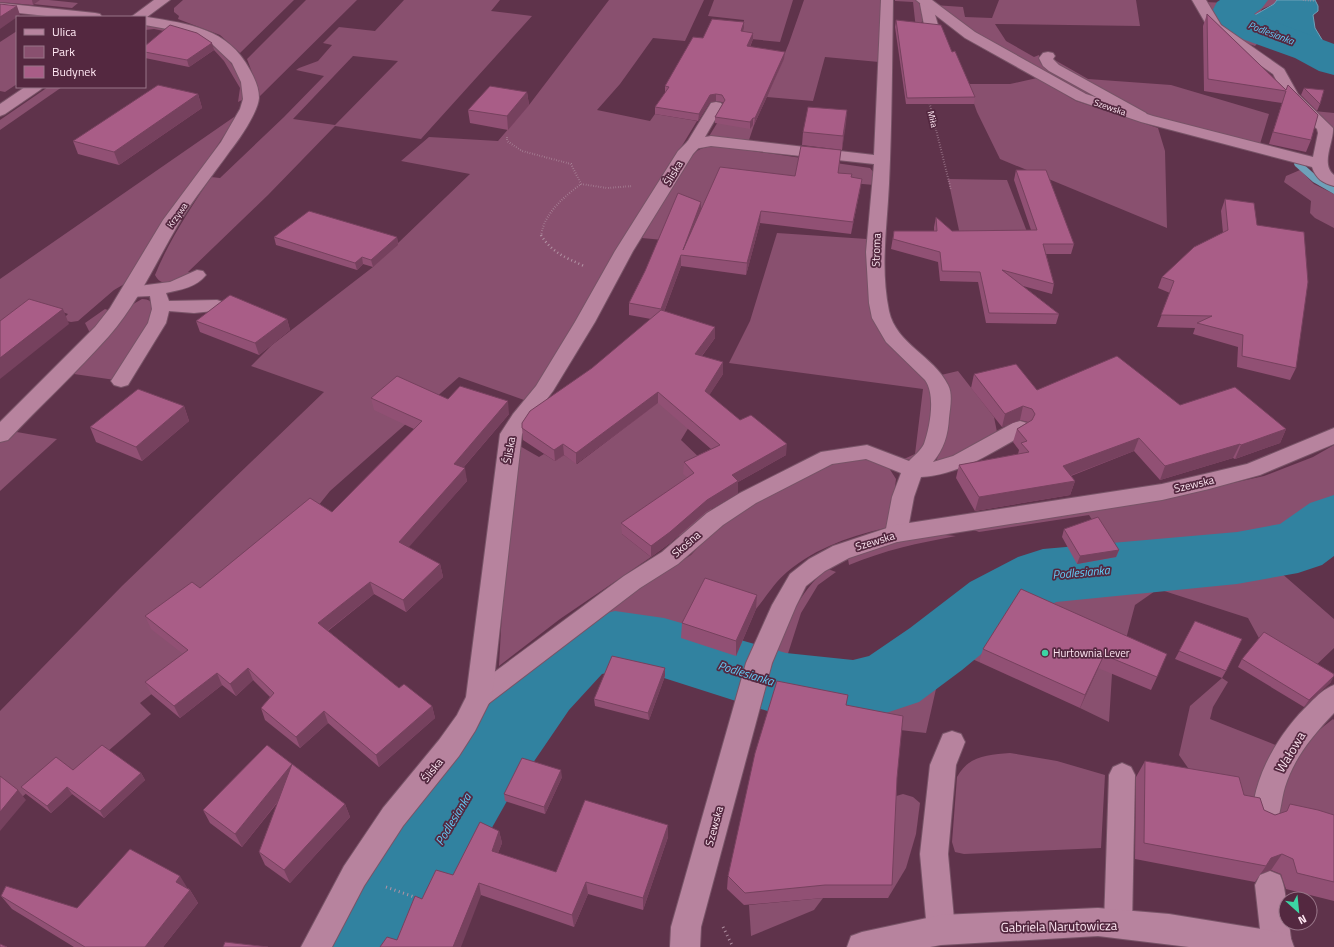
<svg xmlns="http://www.w3.org/2000/svg" width="1334" height="947" viewBox="0 0 1334 947" font-family="'Titillium Web',sans-serif">
	<rect width="100%" height="100%" fill="#5f334b"/>
	<g fill="#89506f" fill-rule="evenodd">
		<polygon points="16,0 49,0 78,3 72,8 13,2"/>
		<polygon points="183,0 294,0 240,53 220,35 178,19 179,16 174,12 174,8"/>
		<polygon points="306,0 357,0 259,97 258,88 247,59"/>
		<path d="M 404,0 L 500,0 L 491,11 L 532,16 L 421,139 L 335,126 L 268,195 L 188,272 L 194,274 C 181,279 163,291 155,275 C 169,240 191,208 211,177 L 220,178 L 284,117 L 324,76 L 296,70 L 299,68 L 318,61 L 332,45 L 323,43 L 339,27 L 375,31 ZM 353,56 L 398,61 L 335,125 L 293,119 Z"/>
		<polygon points="609,0 704,0 685,41 653,38 620,84 597,110 650,121 655,114 697,121 534,390 524,400 459,377 330,491 193,662 140,703 151,714 78,777 60,764 22,797 0,789 0,711 122,586 324,392 251,366 272,345 373,267 470,174 401,161 429,137 498,141 529,105"/>
		<polygon points="714,0 793,0 780,42 741,38 744,20 708,16"/>
		<polygon points="804,0 882,0 879,62 825,57 813,101 767,97 789,43"/>
		<polygon points="895,0 916,0 922,5 924,19 916,29 913,2 895,1"/>
		<polygon points="999,0 1136,0 1140,26 995,24 1006,41 1034,57 1039,55 1040,62 1104,101 1084,94 979,36 934,5 963,7 965,17 992,18"/>
		<polygon points="1232,0 1277,0 1274,4 1262,9 1257,20 1312,41 1320,43 1324,43 1334,53 1334,73 1324,60 1315,53 1266,34 1255,46 1238,40 1220,26 1205,2 1226,3"/>
		<path d="M 145,26 C 182,26 222,42 239,76 C 242,84 245,91 242,100 L 238,102 L 240,88 L 224,61 L 214,50 L 193,37 L 154,29 L 145,30 Z"/>
		<polygon points="17,31 17,84 5,92 0,91 0,42"/>
		<polygon points="1053,59 1088,79 1171,85 1269,114 1260,144 1148,116 1056,65"/>
		<polygon points="1037,78 1076,101 1158,128 1165,151 1167,228 1000,159 977,112 967,84 1010,84"/>
		<polygon points="48,87 62,87 0,130 0,120"/>
		<polygon points="1314,111 1334,113 1334,132 1330,126"/>
		<polygon points="234,117 235,119 126,283 114,290 78,321 71,322 62,320 68,314 57,310 0,341 0,279"/>
		<polygon points="719,120 754,125 749,140 708,138"/>
		<path d="M 718,146 L 870,168 L 874,173 L 874,185 L 829,181 L 707,207 L 663,240 L 642,238 L 684,165 C 696,150 699,147 718,146 Z"/>
		<polygon points="1300,170 1314,184 1334,194 1334,228 1315,218 1310,213 1311,201 1284,182 1286,176"/>
		<polygon points="948,179 1007,180 1029,237 960,235"/>
		<polygon points="777,233 867,239 870,304 877,327 884,338 930,382 933,401 927,446 911,460 904,459 915,454 923,389 729,363 750,321"/>
		<path d="M 142,299 C 148,299 154,302 154,310 C 154,321 123,368 115,380 L 74,374 L 128,307 Z"/>
		<polygon points="105,309 108,310 91,335 85,323"/>
		<polygon points="958,371 994,417 997,432 953,457 936,462 948,424 941,375"/>
		<polygon points="659,393 701,407 681,440 705,463 694,484 688,487 714,512 680,536 651,514 622,534 651,557 560,619 499,666 503,593 518,445 539,457 544,454 555,461 564,455 577,464 647,411"/>
		<polygon points="11,431 57,439 0,491 0,443"/>
		<path d="M 1334,445 L 1334,550 L 1318,557 L 1312,552 L 1272,565 L 1334,619 L 1334,648 L 1311,670 L 1260,640 L 1248,618 L 1158,589 L 1135,605 L 1126,639 L 1112,674 L 1109,722 L 1080,708 L 1109,644 L 1017,602 L 979,662 L 961,654 L 936,689 L 926,733 L 900,730 L 778,683 L 784,667 L 774,661 C 787,627 797,591 828,569 L 836,572 L 818,585 L 801,613 L 784,666 C 805,671 825,677 846,675 C 857,675 868,670 879,667 L 973,602 L 1038,571 L 1116,557 L 1089,515 L 979,532 L 971,529 L 1188,493 L 1264,476 L 1313,457 Z"/>
		<path d="M 863,457 L 889,468 L 896,479 L 890,527 C 853,535 817,547 787,572 C 775,582 766,597 756,609 L 704,593 L 682,637 L 736,656 L 724,681 C 699,675 674,670 649,664 C 640,662 629,657 620,657 C 573,655 539,728 518,762 L 523,765 L 514,784 L 509,783 L 456,887 L 435,892 L 413,886 L 390,877 L 449,779 L 497,702 L 524,676 L 652,579 L 691,555 L 720,523 L 754,501 L 831,461 Z"/>
		<path d="M 935,534 L 956,536 C 918,543 885,550 849,565 L 848,559 L 850,554 L 895,541 Z"/>
		<polygon points="1222,678 1228,682 1213,707 1210,719 1278,746 1259,801 1202,788 1179,755 1190,706"/>
		<polygon points="1333,719 1334,720 1334,834 1272,819 1288,771 1305,741"/>
		<path d="M 1010,753 L 1057,761 L 1105,775 L 1101,848 L 964,854 L 955,852 L 952,842 L 957,777 C 969,755 988,755 1010,753 Z"/>
		<polygon points="903,794 913,797 920,803 916,834 906,868 888,898 893,797"/>
		<path d="M 380,897 L 419,908 L 403,947 L 335,947 C 343,927 364,912 380,897 Z"/>
		<polygon points="823,898 814,910 751,936 749,905"/>
	</g>
	<polygon fill="#3182a0" stroke="#6fa1b9" points="1277,0 1315,0 1318,6 1318,11 1313,15 1315,28 1324,43 1320,43 1312,41 1254,18 1255,15 1274,4"/>
	<g fill="none" stroke-linecap="round" stroke-linejoin="round">
		<polygon fill="#6fa1b9" fill-rule="evenodd" points="1295,162 1301,162 1319,178 1334,187 1334,194 1313,182 1295,166 1294,164"/>
		<g fill="#3182a0" fill-rule="evenodd">
			<polygon points="1220,0 1268,0 1262,8 1254,14 1334,44 1334,75 1319,71 1295,58 1234,36 1222,30 1210,15 1217,2"/>
			<polygon points="1334,495 1334,556 1322,565 1298,573 1237,584 1056,602 1020,622 962,670 919,702 853,724 786,717 664,678 615,671 602,674 569,710 507,801 432,934 422,947 321,947 334,916 370,874 449,751 515,666 552,629 578,620 615,611 664,618 786,653 853,660 869,656 910,628 970,582 1018,557 1043,549 1237,532 1280,524 1310,503"/>
		</g>
		<defs>
			<g id="service">
				<path d="M 881,0 L 893,0 C 892,61 892,123 889,184 C 887,227 880,268 889,311 C 896,344 934,356 948,385 C 953,394 950,408 949,418 C 948,435 944,449 933,462 L 953,456 L 1013,423 L 1020,421 L 1027,423 L 1030,428 L 1027,433 C 994,451 960,475 921,477 L 914,497 L 907,534 L 904,540 L 896,542 L 888,540 L 885,534 L 892,497 L 901,473 L 866,459 L 832,464 L 756,503 L 723,525 L 678,564 L 640,588 L 488,704 L 479,707 L 470,704 L 467,697 L 470,690 L 624,576 L 662,552 L 707,513 L 740,493 L 821,452 L 867,445 L 909,461 C 914,456 921,450 924,444 C 930,427 936,395 925,380 L 886,342 L 872,318 L 869,303 L 866,252 L 874,164 L 711,146 L 694,149 L 689,147 L 686,144 L 711,103 L 716,102 L 721,103 L 723,106 L 705,137 L 711,136 L 874,155 Z"/>
				<polygon points="926,0 931,1 932,4 938,25 936,28 926,28 924,25 920,4 921,1"/>
				<polygon points="1048,52 1053,53 1055,56 1053,59 1059,65 1146,113 1148,116 1146,119 1141,120 1136,119 1049,71 1043,66 1039,58 1043,53"/>
				<path d="M 197,270 L 203,271 L 206,275 C 197,287 180,290 166,293 L 169,301 L 217,300 L 223,302 L 226,306 L 223,310 L 194,313 L 169,311 L 166,323 L 128,385 L 121,387 L 114,385 L 111,381 L 148,323 L 152,309 L 150,296 L 129,297 L 123,296 L 120,292 L 123,288 L 170,282 Z"/>
				<polygon points="952,731 961,734 965,742 956,765 948,854 955,930 951,940 941,944 931,940 927,930 920,854 930,765 943,734"/>
				<polygon points="1122,763 1131,767 1135,775 1132,924 1128,934 1118,938 1108,934 1104,924 1109,775 1113,767"/>
			</g>
			<g id="pedestrian">
				<path d="M 1334,685 L 1334,713 C 1313,735 1294,758 1285,787 C 1281,800 1281,814 1275,826 L 1265,830 L 1255,826 C 1254,823 1252,820 1251,818 C 1250,812 1252,805 1254,800 C 1261,763 1284,728 1310,703 C 1318,695 1324,689 1334,685 Z"/>
				<path d="M 1270,871 L 1280,875 C 1287,891 1286,906 1286,923 L 1289,923 L 1292,947 L 1262,947 L 1255,885 L 1260,875 Z"/>
			</g>
			<g id="minor">
				<path d="M 154,0 L 170,0 L 147,17 C 189,24 228,28 250,70 C 255,79 259,88 259,98 C 258,112 239,140 230,151 C 213,175 194,198 179,223 C 157,260 138,303 109,336 C 77,372 41,405 8,440 L 0,442 L 0,422 L 95,327 L 110,308 L 163,220 L 221,142 L 240,109 L 243,99 L 241,82 L 232,63 L 212,44 L 204,39 L 178,31 L 145,25 L 145,17 L 131,17 Z"/>
				<path d="M 916,0 L 932,0 L 975,32 L 1086,94 L 1153,116 L 1313,157 L 1318,133 L 1317,129 L 1286,99 L 1273,74 L 1210,31 L 1192,0 L 1206,0 L 1221,25 L 1284,69 L 1298,94 L 1333,128 C 1334,142 1320,164 1334,175 L 1334,186 C 1323,183 1316,179 1312,167 L 1141,122 L 1076,100 L 965,38 Z"/>
				<polygon points="694,139 700,141 702,144 693,154 633,251 595,322 553,391 528,424 522,434 492,697 475,731 459,756 403,826 364,886 332,947 301,947 344,866 383,808 439,740 457,715 466,697 500,434 513,414 536,386 575,322 615,251 678,151 688,141"/>
				<polygon points="1334,428 1334,444 1260,475 1209,489 1162,500 897,542 849,558 825,571 806,586 796,606 772,663 701,927 700,947 670,947 671,927 746,663 772,605 790,574 809,559 833,546 896,525 1162,484 1209,473 1247,464"/>
			</g>
			<g id="tertiary">
				<polygon points="0,3 95,13 100,14 102,17 56,17 0,11"/>
				<polygon points="25,87 43,87 40,90 5,114 0,116 0,104"/>
				<polygon points="1098,908 1169,914 1279,932 1290,936 1294,947 1189,947 1098,936 941,945 930,947 847,947 851,936 862,932 941,915"/>
			</g>
		</defs>
		<use href="#service" stroke="#785367" stroke-width="2"/>
		<use href="#pedestrian" stroke="#785367" stroke-width="2"/>
		<use href="#minor" stroke="#785367" stroke-width="2"/>
		<use href="#tertiary" stroke="#785367" stroke-width="2"/>
		<g stroke="#b393a4" stroke-width="2" stroke-dasharray="0.5 2" stroke-linecap="butt">
			<polyline points="1303,0 1315,1"/>
			<polyline points="929,101 951,190"/>
			<polyline points="507,137 507,141 522,151 571,164 581,184 607,188 633,186"/>
			<path d="M 541,236 C 544,213 564,197 581,184"/>
		</g>
		<path stroke="#b393a4" stroke-width="2.5" stroke-dasharray="1 3" stroke-linecap="butt" d="M 541,235 C 552,253 565,257 584,266"/>
		<g stroke="#b393a4" stroke-width="3" stroke-dasharray="1 3.5" stroke-linecap="butt">
			<polyline points="386,887 417,898"/>
			<polyline points="723,927 733,947"/>
		</g>
		<use href="#service" fill="#b7839e" fill-rule="evenodd"/>
		<use href="#pedestrian" fill="#b7839e" fill-rule="evenodd"/>
		<use href="#minor" fill="#b7839e" fill-rule="evenodd"/>
		<use href="#tertiary" fill="#b7839e" fill-rule="evenodd"/>
	</g>
	<g fill="#915074">
		<polygon points="0,0 40,0 33,5 0,2"/>
		<polygon points="1207,14 1286,90 1288,85 1311,140 1306,152 1269,144 1282,103 1204,91 1203,26"/>
		<polygon points="896,20 952,52 975,97 974,104 906,104 895,27"/>
		<polygon points="744,28 743,32 753,33 753,39 750,47 785,52 784,59 754,125 753,125 750,129 715,123 715,117 723,103 722,102 716,101 710,102 698,121 655,114 655,107 665,93 665,86 703,38"/>
		<polygon points="145,46 214,50 189,67 145,58"/>
		<polygon points="1304,88 1320,104 1317,111 1301,95"/>
		<polygon points="527,92 529,105 508,130 470,123 468,110"/>
		<polygon points="198,94 202,108 119,165 78,154 73,141"/>
		<polygon points="847,110 842,150 802,145 803,132"/>
		<polygon points="840,162 838,173 851,178 860,190 851,234 760,223 746,275 681,266 664,312 715,327 715,338 702,356 723,362 723,374 709,395 740,420 786,455 738,482 738,493 706,512 670,543 651,557 622,534 621,523 687,477 683,474 684,462 711,449 658,403 576,464 564,455 555,461 523,440 522,428 651,319 629,315 629,303 701,202 701,211 795,176"/>
		<polygon points="1016,170 1074,244 1071,254 1046,254 1054,284 1052,294 1023,286 1059,314 1056,324 986,323 978,282 940,281 938,262 891,249 894,231 934,231 934,227 936,217 952,231 1031,230 1014,180"/>
		<polygon points="1225,199 1257,225 1296,368 1290,380 1237,367 1238,347 1193,334 1195,328 1157,327 1170,293 1158,288 1162,277 1223,233 1221,211"/>
		<polygon points="274,237 397,237 398,245 373,267 363,264 357,270 276,245"/>
		<polygon points="287,319 290,330 259,355 200,332 196,321"/>
		<polygon points="974,374 1037,390 1180,405 1286,429 1280,443 1235,459 1233,458 1160,480 1134,451 1071,476 1075,481 1070,495 975,511 956,478 959,465 1018,454 1019,450 1013,442 1017,429 1028,422 1020,420 1002,427 971,388"/>
		<polygon points="371,398 448,399 509,414 463,468 467,481 408,547 440,564 443,577 406,612 374,594 328,631 399,688 432,706 435,718 379,767 328,723 300,748 265,720 261,708 270,697 253,680 236,696 222,685 180,718 151,694 145,682 183,654 151,629 145,616 200,588 332,512 414,429 374,410"/>
		<polygon points="184,406 189,421 142,461 96,442 90,427"/>
		<polygon points="1064,529 1119,550 1116,557 1077,564 1062,537"/>
		<polygon points="1021,589 1157,677 1151,690 1098,668 1080,708 979,662 983,649"/>
		<polygon points="757,595 756,609 736,656 681,638 682,623"/>
		<polygon points="1195,621 1226,671 1222,678 1175,659"/>
		<polygon points="1242,659 1331,682 1304,707 1238,667"/>
		<polygon points="665,668 665,676 649,720 595,706 594,699"/>
		<polygon points="846,705 897,778 892,885 888,898 823,898 744,905 727,889 728,876"/>
		<polygon points="267,745 345,804 350,817 290,883 265,865 259,852 278,802 242,847 210,823 203,810"/>
		<polygon points="1145,761 1244,795 1264,810 1275,815 1285,812 1290,804 1334,815 1334,901 1286,889 1281,874 1271,870 1261,873 1255,882 1135,859 1136,777"/>
		<polygon points="73,770 141,773 145,780 104,818 72,794 51,813 26,794 21,787"/>
		<polygon points="562,777 545,814 505,801 504,794"/>
		<polygon points="668,825 668,837 643,910 588,894 574,927 481,895 397,940 422,899 453,875 499,831 502,843 498,853 556,872"/>
		<polygon points="188,888 190,890 198,903 163,947 74,947 12,909 1,896 77,908"/>
	</g>
	<g fill="#76415e">
		<polygon points="32,0 40,0 33,5"/>
		<polygon points="17,6 20,15 0,29 0,17"/>
		<polygon points="744,22 744,28 741,38 741,31"/>
		<polygon points="753,33 753,39 747,53 747,46"/>
		<polygon points="212,43 214,50 189,67 187,60"/>
		<polygon points="785,52 784,59 754,125 755,118"/>
		<polygon points="527,92 529,105 508,130 507,116"/>
		<polygon points="198,94 202,108 119,165 114,152"/>
		<polygon points="716,94 716,101 710,102 698,121 699,114 710,95"/>
		<polygon points="847,110 846,124 842,150 843,136"/>
		<polygon points="753,118 753,125 750,129 750,122"/>
		<polygon points="862,179 860,190 851,234 853,222"/>
		<polygon points="701,202 701,214 683,250"/>
		<polygon points="761,211 760,223 746,275 747,263"/>
		<polygon points="397,237 398,245 373,267 371,260"/>
		<polygon points="681,255 681,266 661,320 661,309"/>
		<polygon points="362,257 363,264 357,270 355,263"/>
		<polygon points="63,309 69,324 0,379 0,358"/>
		<polygon points="287,319 290,330 259,355 255,343"/>
		<polygon points="715,327 715,338 695,365 695,354"/>
		<polygon points="723,362 723,374 705,402 705,391"/>
		<polygon points="658,392 658,403 576,464 576,453"/>
		<polygon points="508,401 509,414 456,476 454,464"/>
		<polygon points="184,406 189,421 142,461 136,447"/>
		<polygon points="1023,406 1020,420 1002,427 1005,414"/>
		<polygon points="1286,429 1280,443 1235,459 1241,445"/>
		<polygon points="1139,438 1134,451 1059,480 1063,466"/>
		<polygon points="563,444 564,455 555,461 554,450"/>
		<polygon points="787,444 786,455 738,482 738,493 706,512 670,543 651,557 651,546 732,475"/>
		<polygon points="1240,444 1233,458 1160,480 1165,466"/>
		<polygon points="465,468 467,481 402,555 399,542"/>
		<polygon points="1075,481 1070,495 975,511 979,497"/>
		<polygon points="1119,550 1116,557 1077,564 1080,556"/>
		<polygon points="440,564 443,577 406,612 403,600"/>
		<polygon points="370,582 374,594 322,635 318,623"/>
		<polygon points="757,595 756,609 736,656 736,641"/>
		<polygon points="1104,655 1098,668 1080,708 1085,695"/>
		<polygon points="248,668 253,680 236,696 230,684"/>
		<polygon points="665,668 665,676 649,720 648,713"/>
		<polygon points="217,673 222,685 180,718 174,706"/>
		<polygon points="1334,676 1331,682 1304,707 1309,700"/>
		<polygon points="432,706 435,718 379,767 376,755"/>
		<polygon points="324,711 328,723 300,748 296,737"/>
		<polygon points="292,764 297,777 242,847 235,834"/>
		<polygon points="561,770 562,777 545,814 544,807"/>
		<polygon points="141,773 145,780 104,818 100,811"/>
		<polygon points="67,787 72,794 51,813 47,806"/>
		<polygon points="18,790 26,800 0,831 0,812"/>
		<polygon points="345,804 350,817 290,883 284,870"/>
		<polygon points="668,825 668,837 643,910 643,898"/>
		<polygon points="499,831 502,843 494,863 492,851"/>
		<polygon points="1282,854 1271,870 1261,873 1266,866 1271,858"/>
		<polygon points="180,876 188,889 176,882"/>
		<polygon points="586,882 588,894 574,927 572,915"/>
		<polygon points="479,883 481,895 461,947 453,947"/>
		<polygon points="190,890 198,903 163,947 145,947"/>
	</g>
	<g fill="#a95d87" stroke="#76415e">
		<polygon points="0,4 17,6 0,17"/>
		<polygon points="1207,14 1286,90 1288,85 1318,115 1311,140 1273,132 1286,91 1208,79"/>
		<polygon points="712,19 744,22 741,31 753,33 747,46 785,52 755,118 753,118 750,122 715,117 725,100 722,95 716,94 710,95 699,114 655,107 669,87 665,86 693,37 703,38"/>
		<polygon points="896,20 941,25 952,52 955,51 975,97 907,98"/>
		<polygon points="170,25 197,33 212,43 187,60 145,52 145,46"/>
		<polygon points="158,85 198,94 114,152 73,141"/>
		<polygon points="490,86 527,92 507,116 468,110"/>
		<polygon points="1304,88 1324,90 1320,104"/>
		<polygon points="808,107 847,110 843,136 803,132"/>
		<polygon points="801,146 841,150 838,173 852,174 851,177 862,179 853,222 761,211 747,263 681,255 661,309 629,303 645,271 678,193 701,202 683,250 720,167 795,176"/>
		<polygon points="1016,170 1046,170 1074,244 1043,244 1054,284 1002,270 1059,314 989,313 980,272 942,271 940,252 893,239 894,231 937,231 936,217 952,231 1037,230"/>
		<polygon points="1225,199 1254,203 1257,225 1304,232 1308,282 1296,368 1242,356 1243,335 1197,323 1212,316 1161,315 1174,281 1162,277 1194,247 1228,230"/>
		<polygon points="309,211 397,237 371,260 362,257 355,263 274,237"/>
		<polygon points="230,295 287,319 255,343 196,321"/>
		<polygon points="29,299 63,309 0,358 0,321"/>
		<polygon points="661,310 715,327 695,354 723,362 705,391 740,420 751,415 787,444 732,475 738,481 707,500 670,532 651,546 621,523 694,473 684,462 720,445 658,392 576,453 563,444 554,450 522,428 522,423 530,411 592,368"/>
		<polygon points="1117,356 1180,405 1235,387 1286,429 1241,445 1240,444 1165,466 1139,438 1063,466 1075,481 979,497 959,465 1029,452 1021,443 1027,441 1017,429 1032,420 1035,414 1032,409 1023,406 1005,414 974,374 1016,364 1037,390"/>
		<polygon points="397,376 448,399 460,386 508,401 454,464 465,468 399,542 440,564 403,600 370,582 318,623 399,688 404,684 432,706 376,755 324,711 296,737 261,708 274,693 248,668 230,684 217,673 174,706 145,682 188,650 145,616 192,582 200,588 310,498 332,512 422,421 371,398"/>
		<polygon points="138,389 184,406 136,447 90,427"/>
		<polygon points="1098,517 1119,550 1080,556 1064,529"/>
		<polygon points="705,578 757,595 736,641 682,623"/>
		<polygon points="1021,589 1167,654 1157,677 1104,655 1085,695 983,649"/>
		<polygon points="1195,621 1242,639 1226,671 1179,651"/>
		<polygon points="1264,632 1334,674 1334,676 1309,700 1242,659"/>
		<polygon points="612,656 665,668 648,713 594,699"/>
		<polygon points="777,681 848,695 846,705 903,716 897,778 892,885 825,885 745,893 728,876 755,753"/>
		<polygon points="102,745 141,773 100,811 67,787 47,806 21,787 56,757 73,770"/>
		<polygon points="267,745 292,764 235,834 203,810"/>
		<polygon points="522,758 561,770 544,807 504,794"/>
		<polygon points="1145,761 1239,777 1244,795 1260,798 1264,810 1275,815 1287,811 1290,804 1318,810 1334,815 1334,882 1297,873 1293,859 1282,854 1271,858 1266,866 1144,843"/>
		<polygon points="292,764 345,804 284,870 259,852"/>
		<polygon points="0,776 18,790 0,812"/>
		<polygon points="585,800 668,825 643,898 586,882 572,915 479,883 453,947 380,947 387,937 397,940 415,896 422,899 436,870 453,875 480,822 499,831 492,851 556,872"/>
		<polygon points="130,849 180,876 176,882 190,890 145,947 85,947 1,896 6,886 77,908"/>
		<polygon points="225,942 268,947 223,947"/>
		<polygon points="0,944 7,947 0,947"/>
	</g>
	<circle fill="#3cd4a4" stroke="#542840" stroke-width="1.5" cx="1045" cy="653" r="4"/>
	<g text-anchor="middle" dominant-baseline="central" stroke-width="3.5" stroke-linejoin="round" paint-order="stroke">
		<g font-size="9" fill="#ffe8f3" stroke="#542840">
			<text transform="translate(1110 107) rotate(19)">Szewska</text>
			<text transform="translate(933 119) rotate(76)">Miła</text>
			<text transform="translate(177 215) rotate(-55)">Krzywa</text>
		</g>
		<g font-size="10" font-style="italic" fill="#63ccf6" stroke="#542840">
			<text transform="translate(1271 33) rotate(21)">Podlesianka</text>
		</g>
		<g font-size="11" fill="#ffe8f3" stroke="#542840">
			<text transform="translate(673 173) rotate(-59)">Śliska</text>
			<text transform="translate(876 250) rotate(-88)">Stroma</text>
			<text transform="translate(509 450) rotate(-80)">Śliska</text>
			<text transform="translate(1194 484) rotate(-13)">Szewska</text>
			<text transform="translate(875 541) rotate(-17)">Szewska</text>
			<text transform="translate(686 544) rotate(-41)">Skośna</text>
			<text transform="translate(432 770) rotate(-51)">Śliska</text>
			<text transform="translate(714 826) rotate(-75)">Szewska</text>
		</g>
		<g font-size="11" fill="#ffe8f3" stroke="#542840" text-anchor="start">
			<text x="1053" y="653">Hurtownia Lever</text>
		</g>
		<g font-size="12" font-style="italic" fill="#63ccf6" stroke="#542840">
			<text transform="translate(1081 572) rotate(-5)">Podlesianka</text>
			<text transform="translate(746 673) rotate(17)">Podlesianka</text>
			<text transform="translate(453 819) rotate(-59)">Podlesianka</text>
		</g>
		<g font-size="13" fill="#ffe8f3" stroke="#542840">
			<text transform="translate(1290 752) rotate(-59)">Wałowa</text>
			<text transform="translate(1059 926) rotate(-1)">Gabriela Narutowicza</text>
		</g>
	</g>
	<rect x="16" y="16" width="130" height="72" fill="#542840" stroke="#987588"/>
	<rect x="24" y="29" width="20" height="6" fill="#b7839e" stroke="#987588"/>
	<text x="52" y="36" font-size="12" fill="#ffe8f3">Ulica</text>
	<rect x="24" y="46" width="20" height="12" fill="#89506f" stroke="#987588"/>
	<text x="52" y="56" font-size="12" fill="#ffe8f3">Park</text>
	<rect x="24" y="66" width="20" height="12" fill="#a95d87" stroke="#987588"/>
	<text x="52" y="76" font-size="12" fill="#ffe8f3">Budynek</text>
	<g transform="translate(1298 911) rotate(153)"><circle r="19" fill="#542840" stroke="#987588"/>
	<path d="M0-3L7 15L0 10L-7 15Z" fill="#3cd4a4"/>
	<text y="-6" font-size="11" font-weight="bold" text-anchor="middle" fill="#ffe8f3">N</text>
	</g>
</svg>
